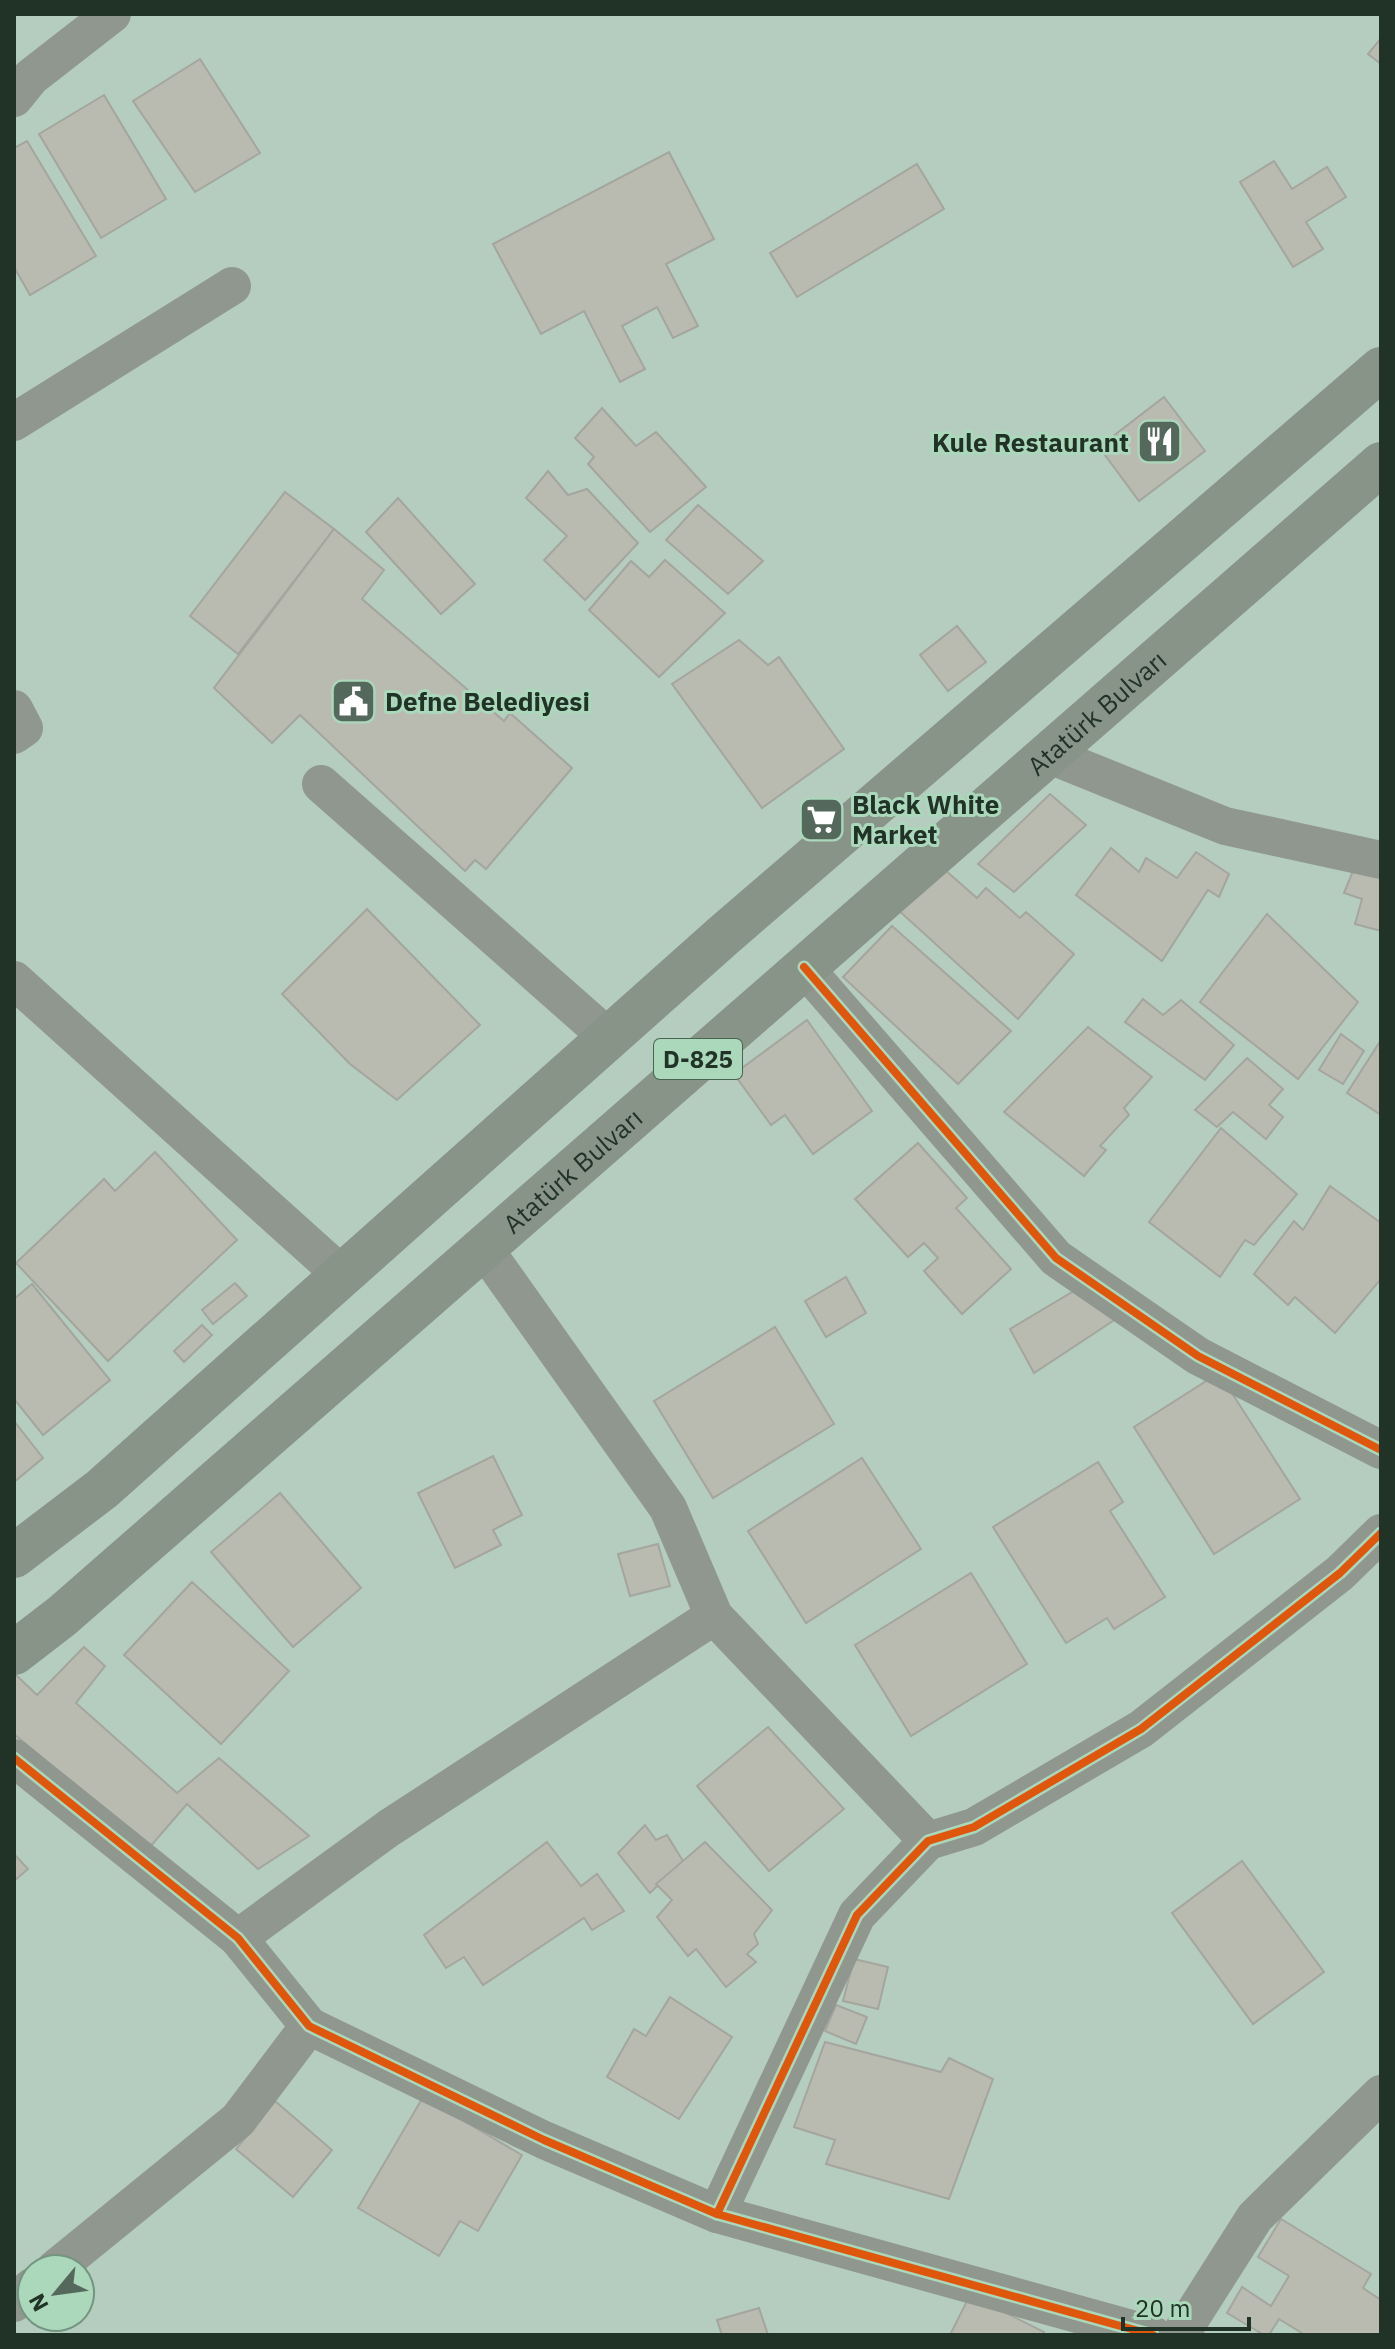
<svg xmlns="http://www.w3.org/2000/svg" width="1395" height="2349" viewBox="0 0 1395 2349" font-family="'IBM Plex Sans',sans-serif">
	<rect width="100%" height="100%" fill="#b5cdbe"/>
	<g fill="#b9bbb1" stroke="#a4a69e" stroke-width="2">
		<polygon points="1381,38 1381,64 1368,54"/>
		<polygon points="200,59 260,153 195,192 133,101"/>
		<polygon points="104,95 166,199 101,238 39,134"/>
		<polygon points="27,141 96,256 30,295 14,267 14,148"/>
		<polygon points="669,152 714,239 666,264 698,326 673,338 657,307 622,326 645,369 620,382 584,311 541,334 493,244"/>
		<polygon points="1274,161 1292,189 1327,167 1346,197 1306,222 1323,249 1293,267 1240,182"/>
		<polygon points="917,164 944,209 797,297 770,253"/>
		<polygon points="1164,397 1205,451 1139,501 1099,447"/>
		<polygon points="602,408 636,446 656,432 706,487 650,532 588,464 594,457 575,438"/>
		<polygon points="548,471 568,495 587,489 638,543 585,600 544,560 567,536 526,498"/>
		<polygon points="285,492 334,529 238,654 190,616"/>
		<polygon points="398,498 475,584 441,614 366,532"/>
		<polygon points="698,505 763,561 728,594 666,540"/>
		<polygon points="334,529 384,570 362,599 504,721 510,713 572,768 486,869 475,860 465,871 300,715 272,743 214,688"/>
		<polygon points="665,560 725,613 659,677 589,610 631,561 649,577"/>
		<polygon points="957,626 986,662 948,691 920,655"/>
		<polygon points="739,640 768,665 779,657 844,749 762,808 672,684"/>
		<polygon points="1050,794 1086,825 1014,892 978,864"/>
		<polygon points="1111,848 1139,872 1146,858 1177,878 1196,852 1229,874 1219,897 1208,890 1162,961 1076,895"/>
		<polygon points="936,862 977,898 986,888 1020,918 1026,912 1074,954 1018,1019 896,908"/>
		<polygon points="1353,871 1381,873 1381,931 1355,924 1362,899 1344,893"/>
		<polygon points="367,909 480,1025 397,1100 350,1064 282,994"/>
		<polygon points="1267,914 1358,1002 1298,1079 1200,1002"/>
		<polygon points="892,926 1011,1031 958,1084 843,977"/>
		<polygon points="1143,999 1163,1015 1181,1000 1234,1045 1205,1080 1125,1022"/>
		<polygon points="807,1020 872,1111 813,1154 785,1115 771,1125 734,1074"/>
		<polygon points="1088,1027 1152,1077 1124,1108 1129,1115 1100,1146 1106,1150 1084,1176 1004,1112"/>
		<polygon points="1341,1034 1364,1051 1343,1084 1319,1070"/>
		<polygon points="1381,1040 1381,1115 1347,1093"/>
		<polygon points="1247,1058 1283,1089 1269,1105 1283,1117 1266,1139 1233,1112 1217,1127 1195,1110"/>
		<polygon points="1221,1128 1297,1194 1254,1245 1245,1240 1220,1277 1149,1222"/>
		<polygon points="918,1143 967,1198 956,1208 1011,1269 962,1314 924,1271 938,1258 924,1243 908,1257 855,1199"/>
		<polygon points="155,1152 237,1240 108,1361 16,1263 104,1179 115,1191"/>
		<polygon points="1330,1186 1381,1223 1381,1279 1335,1333 1295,1297 1288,1305 1254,1274 1294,1221 1303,1230"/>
		<polygon points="846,1277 866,1313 826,1337 805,1301"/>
		<polygon points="235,1283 247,1296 213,1324 202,1310"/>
		<polygon points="32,1284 110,1380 43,1435 14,1399 14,1299"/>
		<polygon points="1084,1285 1125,1313 1034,1373 1010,1329"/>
		<polygon points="202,1325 212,1335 184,1362 174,1351"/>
		<polygon points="775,1327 834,1424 713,1498 654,1401"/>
		<polygon points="1219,1373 1300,1499 1214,1554 1134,1427"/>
		<polygon points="14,1421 43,1458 14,1482"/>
		<polygon points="493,1456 522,1515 493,1530 501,1545 455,1568 418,1493"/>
		<polygon points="862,1458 921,1549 806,1623 748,1531"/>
		<polygon points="1098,1462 1123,1502 1110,1511 1165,1597 1114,1629 1107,1618 1066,1643 993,1527"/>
		<polygon points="280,1493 361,1588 293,1647 211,1552"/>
		<polygon points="658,1544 670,1586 630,1596 618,1554"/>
		<polygon points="971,1573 1027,1664 911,1736 855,1645"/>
		<polygon points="192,1582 289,1671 221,1744 124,1655"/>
		<polygon points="84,1647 105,1666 76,1703 177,1793 219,1758 309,1836 258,1869 187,1804 149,1848 14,1734 14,1673 37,1695"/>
		<polygon points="768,1727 844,1809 769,1871 697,1786"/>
		<polygon points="645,1825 656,1840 667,1835 683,1861 650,1893 618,1853"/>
		<polygon points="547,1842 581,1886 597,1874 624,1911 592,1930 584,1918 483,1985 464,1957 446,1968 424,1935"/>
		<polygon points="705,1842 772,1910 754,1934 758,1944 747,1954 756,1962 726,1987 696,1949 688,1956 657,1917 672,1900 656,1884"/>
		<polygon points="14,1854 28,1869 14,1881"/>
		<polygon points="1242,1861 1324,1972 1253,2024 1172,1913"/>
		<polygon points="854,1959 888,1967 878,2009 843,2001"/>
		<polygon points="670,1997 732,2037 679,2119 607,2077 634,2029 646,2036"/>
		<polygon points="836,2005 867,2017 856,2044 825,2031"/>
		<polygon points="825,2042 941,2072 949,2058 993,2079 949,2199 826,2164 835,2140 794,2127"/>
		<polygon points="423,2097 522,2155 478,2231 460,2221 439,2256 358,2208"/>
		<polygon points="275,2101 332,2150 293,2197 236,2149"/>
		<polygon points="1281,2219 1371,2274 1363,2288 1381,2300 1381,2335 1305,2335 1279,2319 1269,2335 1264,2335 1227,2313 1242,2287 1271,2306 1289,2276 1258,2257"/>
		<polygon points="970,2295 1044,2332 1043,2335 950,2335"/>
		<polygon points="759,2308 768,2335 722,2335 717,2320"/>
	</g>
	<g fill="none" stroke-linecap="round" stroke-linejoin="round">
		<g stroke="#8f978e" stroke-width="38">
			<polyline points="14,98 31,77 112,14"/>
			<polyline points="14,422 232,286"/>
			<polyline points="14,709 24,728 14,735"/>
			<polyline points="1047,754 1225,826 1381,860"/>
			<polyline points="321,784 609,1038"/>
			<polyline points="804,967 1056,1258 1198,1356 1381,1450"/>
			<polyline points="14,980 342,1275"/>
			<polyline points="483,1247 668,1508 714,1616 928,1841"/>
			<polyline points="14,1758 238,1938 309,2026 544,2140 717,2214 1153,2335"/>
			<polyline points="238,1938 389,1828 714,1616"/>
			<polyline points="717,2214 857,1915 928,1841 974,1827 1141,1729 1340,1573 1381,1533"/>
			<polyline points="55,2269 238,2120 309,2026"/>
			<polyline points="14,2303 32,2287"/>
			<polyline points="1180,2335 1255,2217 1381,2094"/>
		</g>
		<g stroke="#889488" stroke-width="44">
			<polyline points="14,1556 102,1489 724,935 1381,369"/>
			<path id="s1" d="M 14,1653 L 62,1616 L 1381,464"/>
		</g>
		<defs>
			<g id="cycleway">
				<polyline points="804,967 1056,1258 1198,1356 1381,1450"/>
				<polyline points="14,1758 238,1938 309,2026 544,2140 717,2214 1153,2335"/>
				<polyline points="717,2214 857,1915 928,1841 974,1827 1141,1729 1340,1573 1381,1533"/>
			</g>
		</defs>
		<use href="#cycleway" stroke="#abd7bb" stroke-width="13"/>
		<use href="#cycleway" stroke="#de570d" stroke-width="8"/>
	</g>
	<defs>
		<symbol id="restaurant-square" viewBox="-11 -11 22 22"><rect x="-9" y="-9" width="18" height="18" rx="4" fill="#55685c" stroke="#abd7bb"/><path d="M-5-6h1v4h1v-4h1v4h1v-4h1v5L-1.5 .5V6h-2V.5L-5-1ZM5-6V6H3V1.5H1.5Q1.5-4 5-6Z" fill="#fff"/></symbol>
		<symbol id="civic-square" viewBox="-11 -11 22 22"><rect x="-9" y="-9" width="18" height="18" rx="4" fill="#55685c" stroke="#abd7bb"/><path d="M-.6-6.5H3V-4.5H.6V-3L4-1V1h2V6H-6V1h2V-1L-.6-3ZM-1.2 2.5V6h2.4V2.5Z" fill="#fff"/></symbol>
		<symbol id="supermarket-square" viewBox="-11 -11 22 22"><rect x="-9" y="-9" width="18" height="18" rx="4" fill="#55685c" stroke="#abd7bb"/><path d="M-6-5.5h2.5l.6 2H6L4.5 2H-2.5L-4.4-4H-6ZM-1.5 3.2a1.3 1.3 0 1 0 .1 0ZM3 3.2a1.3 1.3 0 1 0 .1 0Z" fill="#fff"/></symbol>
	</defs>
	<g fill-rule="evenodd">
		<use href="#restaurant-square" x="1134" y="416" width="51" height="51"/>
		<use href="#civic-square" x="328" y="676" width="51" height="51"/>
		<use href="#supermarket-square" x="796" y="794" width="51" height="51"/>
	</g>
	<g text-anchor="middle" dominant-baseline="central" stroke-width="6" stroke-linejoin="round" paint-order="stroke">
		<rect fill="#abd7bb" stroke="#4a6453" stroke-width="2" x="654" y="1039" width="88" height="40" rx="6"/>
		<g font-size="24" font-weight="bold" fill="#213227">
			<text x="698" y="1059">D-825</text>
		</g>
		<g font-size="26" font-weight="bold" fill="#213227" stroke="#abd7bb" text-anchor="start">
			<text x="1129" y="442" text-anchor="end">Kule Restaurant</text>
			<text x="385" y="701">Defne Belediyesi</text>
			<text x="852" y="804">Black White<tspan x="852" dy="30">Market</tspan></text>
		</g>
		<g font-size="26" fill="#213227" stroke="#abd7bb">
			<text stroke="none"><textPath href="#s1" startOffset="1434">Atatürk Bulvarı</textPath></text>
			<text stroke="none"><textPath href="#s1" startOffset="738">Atatürk Bulvarı</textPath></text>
		</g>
	</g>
	<rect width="1395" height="2349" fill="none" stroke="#213227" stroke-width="32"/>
	<g transform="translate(56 2293) rotate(241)"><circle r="38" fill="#abd7bb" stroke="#749580" stroke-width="2"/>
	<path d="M0-6L14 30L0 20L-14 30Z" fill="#55685c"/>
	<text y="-12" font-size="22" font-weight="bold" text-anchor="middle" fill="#213227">N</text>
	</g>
	<path d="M1123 2317v12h126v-12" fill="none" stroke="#213227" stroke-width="4"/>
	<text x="1135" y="2317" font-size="24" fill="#213227" stroke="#abd7bb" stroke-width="6" paint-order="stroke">20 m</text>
</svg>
